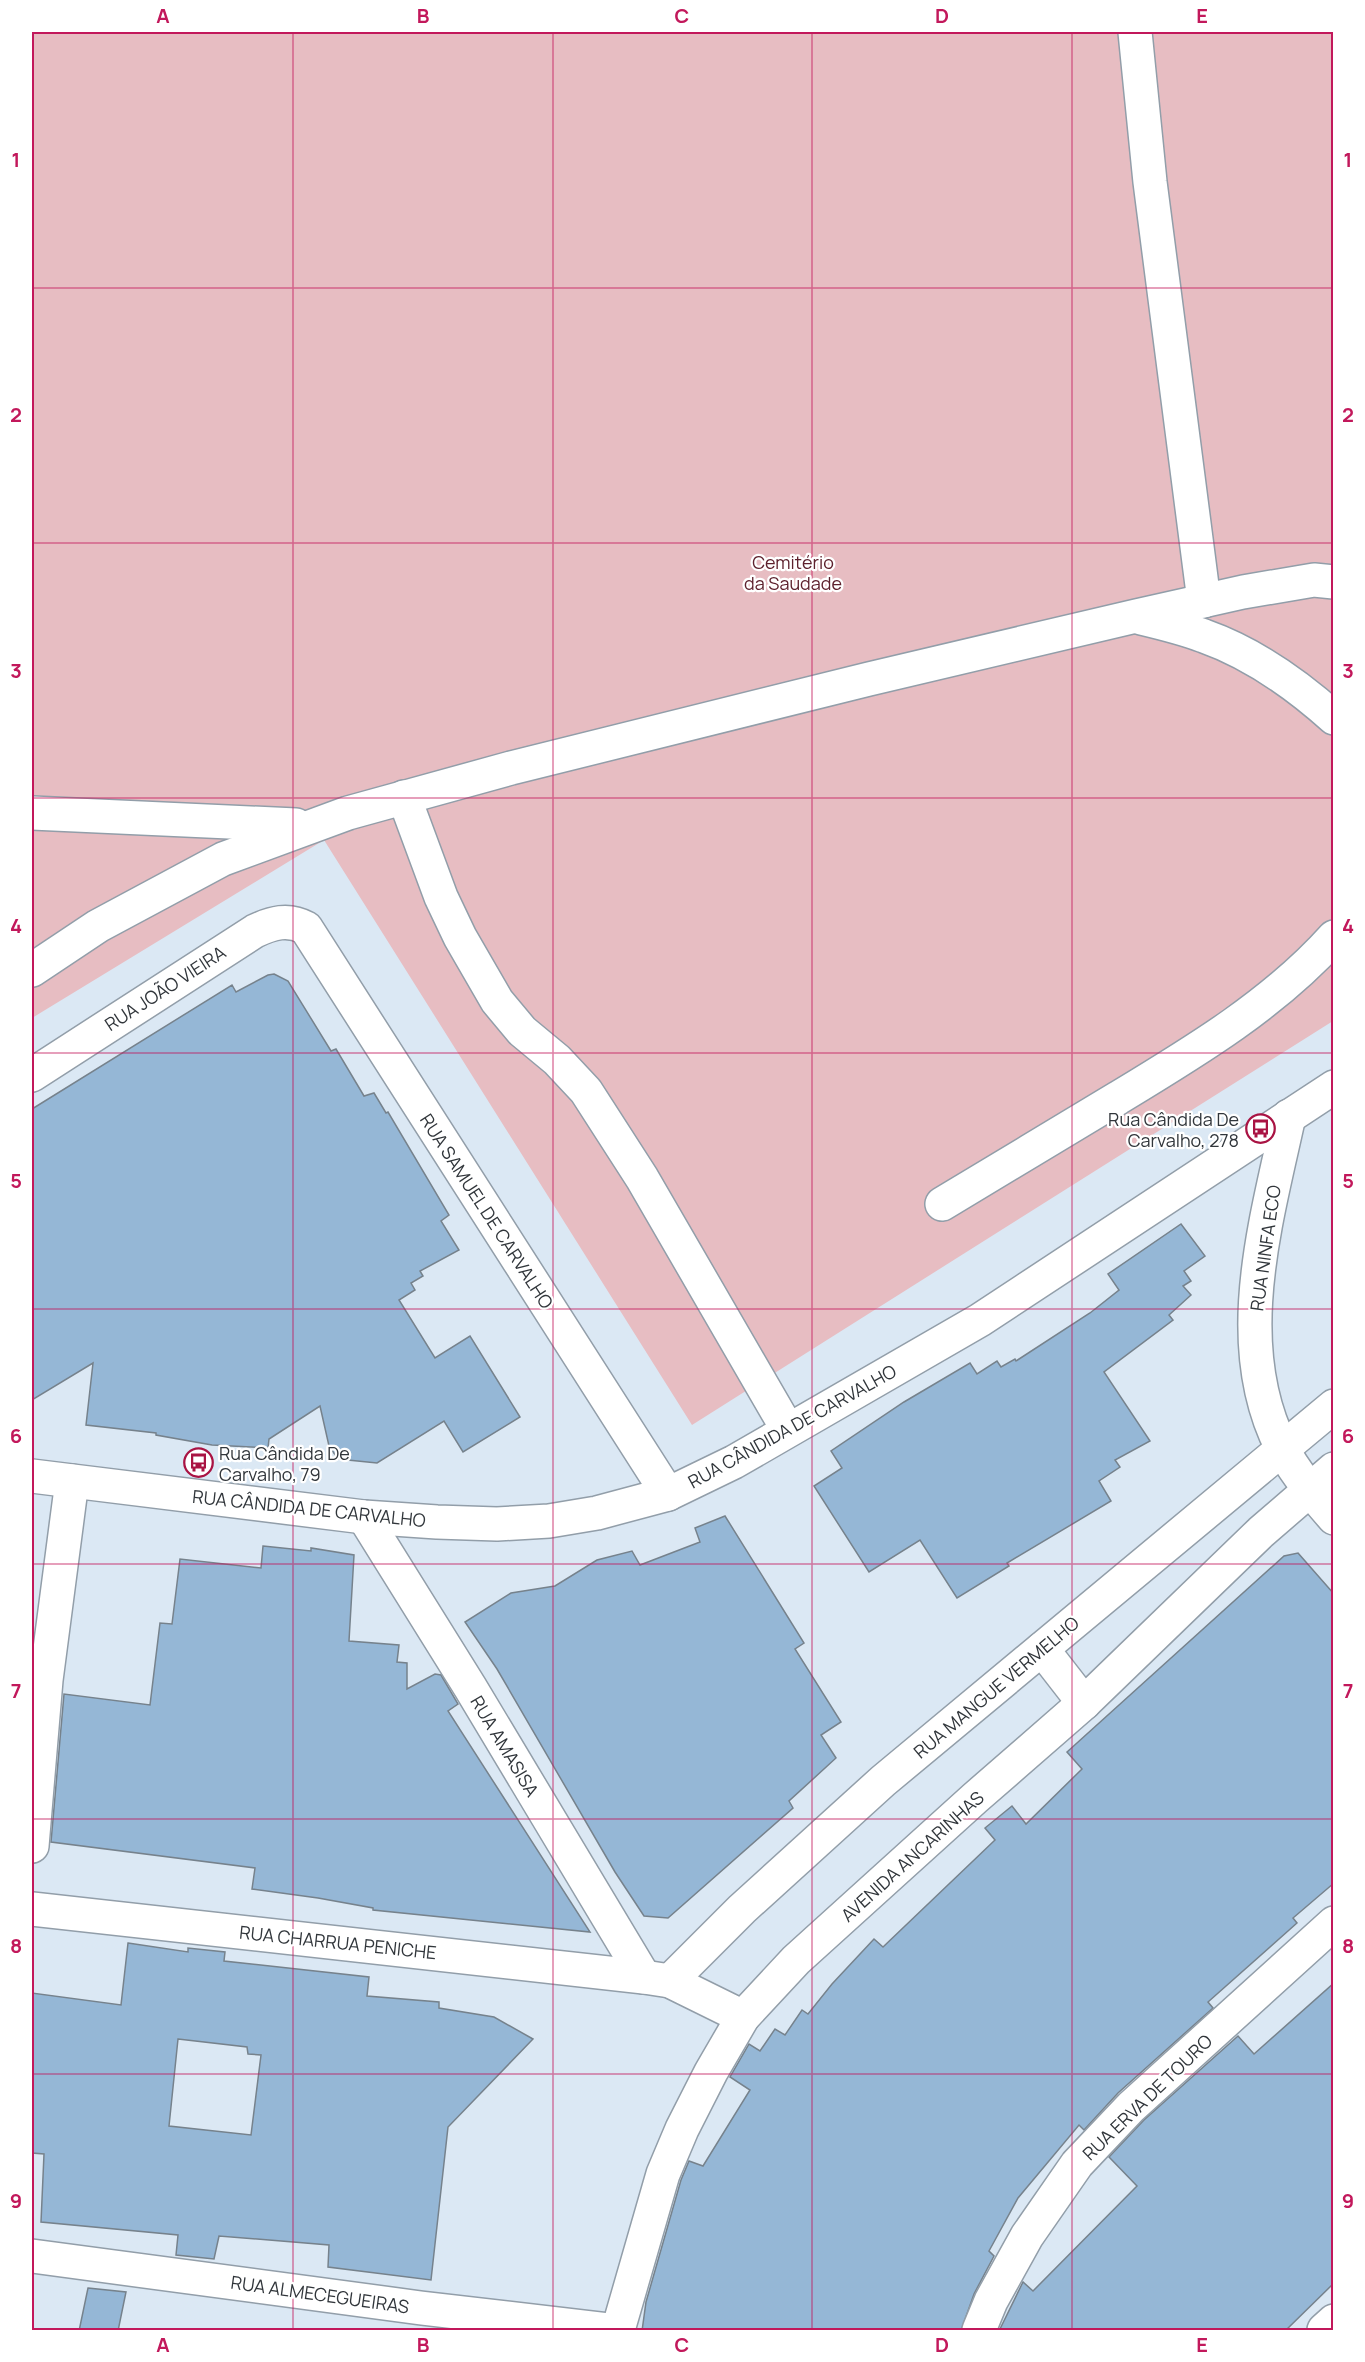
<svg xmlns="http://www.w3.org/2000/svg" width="1365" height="2362" viewBox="0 0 1365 2362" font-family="Manrope,sans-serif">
	<rect width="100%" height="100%" fill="#dbe8f4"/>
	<polygon fill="#e7bdc2" points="32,32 1333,32 1333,1021 692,1425 324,840 32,1018"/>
	<g fill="#95b7d6" stroke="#76828c" stroke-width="1.5" fill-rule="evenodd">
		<polygon points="274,974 288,981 331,1051 336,1049 364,1096 374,1093 386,1113 388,1112 449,1215 441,1221 459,1250 420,1271 423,1276 411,1283 415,1290 399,1300 435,1358 470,1336 520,1417 463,1452 444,1421 377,1463 338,1459 329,1446 320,1406 269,1439 268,1448 212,1445 156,1435 156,1433 86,1425 93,1363 32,1400 32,1109 232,985 236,992 268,975"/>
		<polygon points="1181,1224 1205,1256 1184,1271 1191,1281 1183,1286 1191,1295 1169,1315 1173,1320 1104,1372 1150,1441 1115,1460 1120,1467 1099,1481 1111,1501 1007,1563 1009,1566 957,1598 920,1540 869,1572 814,1486 842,1468 831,1451 904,1402 970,1363 977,1374 997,1361 1001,1367 1015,1359 1016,1361 1090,1313 1119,1290 1108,1274"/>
		<polygon points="725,1516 804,1643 795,1649 841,1722 821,1735 836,1758 789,1801 793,1808 668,1918 644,1916 615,1872 497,1669 465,1622 511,1593 555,1586 597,1560 632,1551 640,1565 700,1542 695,1528"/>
		<polygon points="263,1546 311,1551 311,1548 354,1555 349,1641 399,1645 397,1662 407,1663 407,1689 435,1674 441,1675 458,1704 448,1711 590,1932 373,1910 373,1908 318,1898 252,1889 255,1868 51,1842 64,1694 150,1705 160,1623 172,1624 180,1559 261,1568"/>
		<polygon points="1298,1553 1334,1594 1334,1883 1293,1918 1297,1923 1208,2002 1213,2008 1118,2093 1084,2130 1079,2125 1018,2198 989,2251 994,2256 974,2294 961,2331 642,2331 646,2302 681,2180 689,2161 703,2166 750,2090 730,2077 749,2044 760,2051 775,2029 785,2035 802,2010 808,2014 832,1984 874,1939 883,1947 995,1840 985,1828 1012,1806 1026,1824 1082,1769 1067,1752 1284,1556"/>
		<path d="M 128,1943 L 188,1952 L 188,1948 L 225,1952 L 224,1961 L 369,1977 L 367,1996 L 439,2002 L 439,2008 L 494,2017 L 533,2039 L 448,2127 L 431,2280 L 328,2267 L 329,2245 L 219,2236 L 214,2259 L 176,2255 L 178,2235 L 41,2222 L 44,2154 L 32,2153 L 32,1993 L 121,2005 ZM 178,2039 L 247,2047 L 248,2054 L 261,2055 L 251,2135 L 169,2126 Z"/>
		<polygon points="1334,1983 1334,2283 1285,2331 999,2331 1023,2282 1033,2291 1137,2186 1109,2157 1144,2120 1238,2036 1254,2054"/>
		<polygon points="88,2288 126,2292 118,2331 79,2331"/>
	</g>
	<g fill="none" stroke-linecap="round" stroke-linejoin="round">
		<defs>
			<g id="minor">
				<polyline points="1135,32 1150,182 1204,601"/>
				<path d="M 1141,618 C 1162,623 1183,628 1204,636 C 1252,653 1296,684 1334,718"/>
				<polyline points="404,797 441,897 460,937 497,1001 522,1031 557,1060 586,1091 642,1178 788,1430"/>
				<polyline points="32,813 296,825"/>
				<polyline points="32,970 98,926 223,859 348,813 511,768 869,679 1136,616 1243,592 1314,580 1334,582"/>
				<path d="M 32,1075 L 255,931 C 272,923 288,918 306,928 L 668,1494"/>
				<path d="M 1289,1116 C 1266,1222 1229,1345 1282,1448 C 1295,1473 1315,1496 1334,1518"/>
				<path d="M 942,1204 C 1001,1169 1059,1133 1118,1098 C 1194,1052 1274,1004 1334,937"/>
				<polyline points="32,1476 364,1517 437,1522 497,1524 549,1521 597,1513 668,1494 734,1462 980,1320 1334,1087"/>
				<polyline points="364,1517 470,1687 644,1977"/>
				<polyline points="1042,1649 1084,1703"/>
				<polyline points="32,1846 46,1680 72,1481"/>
				<polyline points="32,1909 644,1977 670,1981 743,2017"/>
				<polyline points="670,1981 742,1909 883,1781 1334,1406"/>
				<polyline points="32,2256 421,2308 608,2330"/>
				<polyline points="618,2330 663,2174 682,2129 711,2072 743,2017 796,1960 975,1798 1084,1703 1261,1532 1334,1469"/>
				<polyline points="979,2330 991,2301 1027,2236 1077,2164 1131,2107 1334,1923"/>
				<polyline points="1324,2330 1334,2321"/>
			</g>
		</defs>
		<use href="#minor" stroke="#929ea9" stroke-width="36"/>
		<use href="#minor" stroke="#fff" stroke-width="33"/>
	</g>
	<path fill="none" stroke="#c2185b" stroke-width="1.5" stroke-opacity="0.55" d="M 293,32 L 293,2330M 553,32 L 553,2330M 812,32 L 812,2330M 1072,32 L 1072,2330M 32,288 L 1334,288M 32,543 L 1334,543M 32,798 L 1334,798M 32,1053 L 1334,1053M 32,1309 L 1334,1309M 32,1564 L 1334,1564M 32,1819 L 1334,1819M 32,2074 L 1334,2074"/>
	<defs>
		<symbol id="bus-ring" viewBox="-11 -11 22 22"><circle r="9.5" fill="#fff" stroke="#a91343" stroke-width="1.5"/><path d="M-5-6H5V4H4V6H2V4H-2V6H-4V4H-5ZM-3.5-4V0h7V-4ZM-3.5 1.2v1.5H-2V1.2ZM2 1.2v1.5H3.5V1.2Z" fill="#a91343"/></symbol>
	</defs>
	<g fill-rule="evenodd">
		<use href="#bus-ring" x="1244" y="1112" width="33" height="33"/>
		<use href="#bus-ring" x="182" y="1446" width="33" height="33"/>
	</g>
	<g text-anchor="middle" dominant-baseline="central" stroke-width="4.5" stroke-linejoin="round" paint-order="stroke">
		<g font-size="18" fill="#5d212d" stroke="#fff">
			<text x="793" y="562">Cemitério<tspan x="793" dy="21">da Saudade</tspan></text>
		</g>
		<g font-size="18" fill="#31363b" stroke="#fff">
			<text transform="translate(165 988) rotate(-33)">RUA JOÃO VIEIRA</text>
			<text transform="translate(487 1211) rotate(57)">RUA SAMUEL DE CARVALHO</text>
			<text transform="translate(1265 1248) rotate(-82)">RUA NINFA ECO</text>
			<text transform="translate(792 1426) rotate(-29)">RUA CÂNDIDA DE CARVALHO</text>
			<text transform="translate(309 1508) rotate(6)">RUA CÂNDIDA DE CARVALHO</text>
			<text transform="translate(996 1687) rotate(-40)">RUA MANGUE VERMELHO</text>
			<text transform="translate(505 1746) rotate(59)">RUA AMASISA</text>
			<text transform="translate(912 1856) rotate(-42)">AVENIDA ANCARINHAS</text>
			<text transform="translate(338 1942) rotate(6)">RUA CHARRUA PENICHE</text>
			<text transform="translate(1147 2097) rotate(-44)">RUA ERVA DE TOURO</text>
			<text transform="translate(320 2294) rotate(8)">RUA ALMECEGUEIRAS</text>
		</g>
		<g font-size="18" fill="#31363b" stroke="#fff" text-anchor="end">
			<text x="1239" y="1119">Rua Cândida De<tspan x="1239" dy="21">Carvalho, 278</tspan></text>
			<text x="219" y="1453" text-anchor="start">Rua Cândida De<tspan x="219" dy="21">Carvalho, 79</tspan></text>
		</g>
	</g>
	<rect width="1365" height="2362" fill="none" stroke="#ffffff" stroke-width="66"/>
	<rect x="33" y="33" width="1299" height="2296" fill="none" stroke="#c2185b" stroke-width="2"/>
	<g font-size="20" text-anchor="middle" font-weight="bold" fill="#c2185b">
		<text x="163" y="23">A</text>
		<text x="423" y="23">B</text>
		<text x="682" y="23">C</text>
		<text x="942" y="23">D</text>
		<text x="1202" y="23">E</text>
		<text x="16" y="167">1</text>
		<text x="1348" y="167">1</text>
		<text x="16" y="422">2</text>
		<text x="1348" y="422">2</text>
		<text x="16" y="678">3</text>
		<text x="1348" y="678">3</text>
		<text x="16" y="933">4</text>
		<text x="1348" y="933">4</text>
		<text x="16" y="1188">5</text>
		<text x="1348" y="1188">5</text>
		<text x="16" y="1443">6</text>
		<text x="1348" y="1443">6</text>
		<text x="16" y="1698">7</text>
		<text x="1348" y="1698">7</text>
		<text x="16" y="1953">8</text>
		<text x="1348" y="1953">8</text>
		<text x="16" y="2208">9</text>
		<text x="1348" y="2208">9</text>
		<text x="163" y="2352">A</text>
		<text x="423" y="2352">B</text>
		<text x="682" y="2352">C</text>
		<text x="942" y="2352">D</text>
		<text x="1202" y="2352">E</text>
	</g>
</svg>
